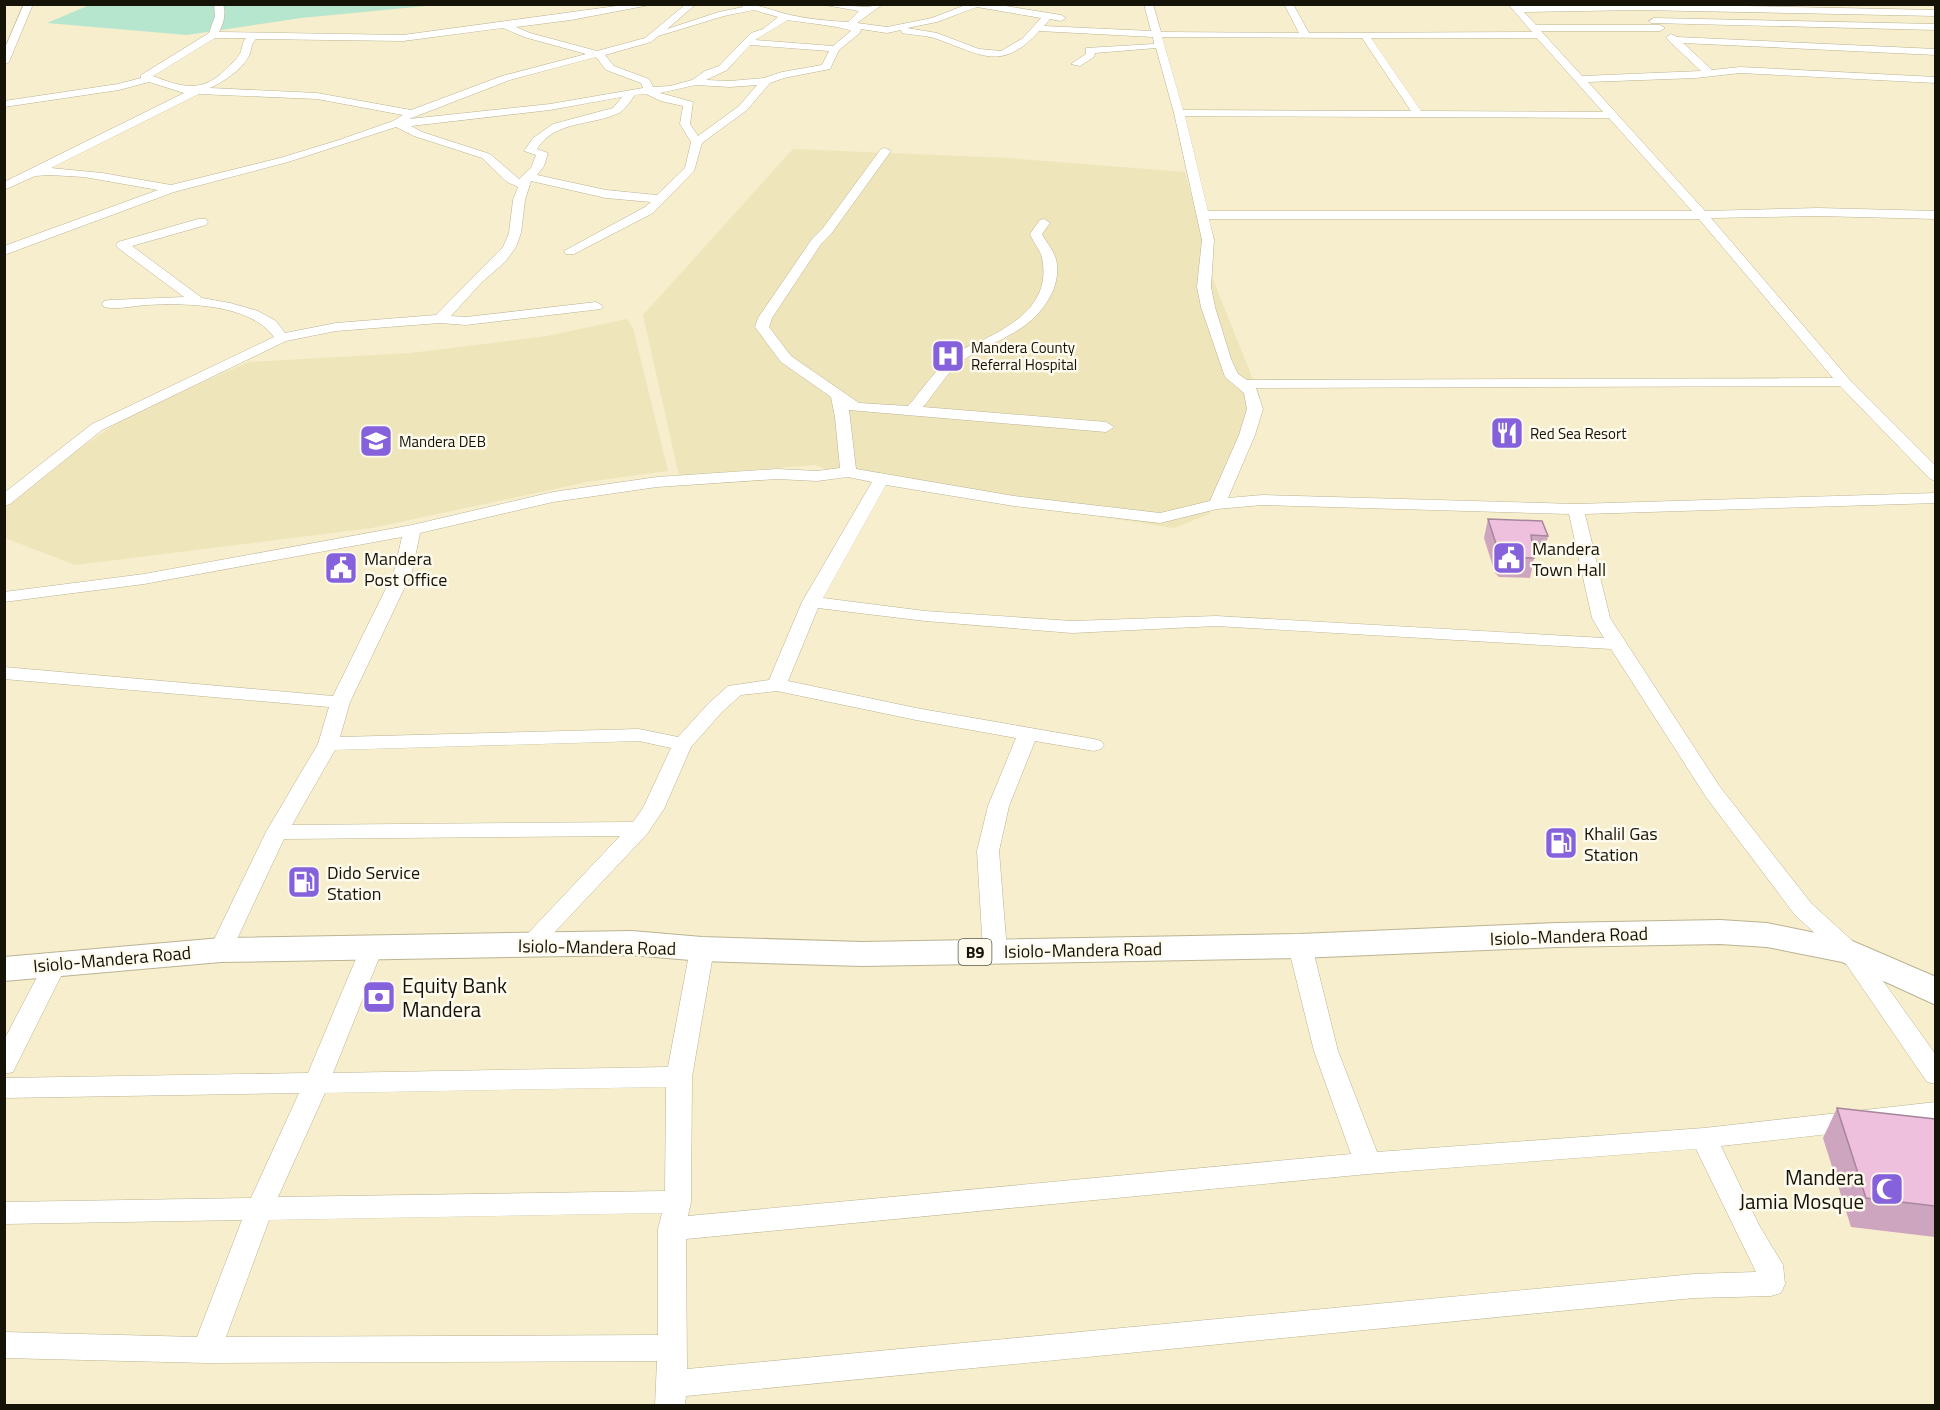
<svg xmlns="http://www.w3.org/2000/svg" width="1940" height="1410" viewBox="0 0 1940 1410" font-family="'Titillium Web',sans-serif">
	<rect width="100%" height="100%" fill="#f6eecc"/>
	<g fill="#efe5bb">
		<polygon points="793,149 1008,158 1185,172 1214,282 1260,397 1209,514 1174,528 849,478 815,465 679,476 643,315"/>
		<polygon points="627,319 633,328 668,471 587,482 372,528 75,565 5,538 4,510 52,468 131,413 249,362 411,353 547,336"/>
	</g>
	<polygon fill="#b7e6cf" points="92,4 436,5 301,18 187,35 47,23"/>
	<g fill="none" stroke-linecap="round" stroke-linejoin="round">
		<defs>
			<g id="minor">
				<polygon points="24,4 33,4 9,62 4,65 4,50"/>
				<path d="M 214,4 L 223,4 C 226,14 224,23 219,32 L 403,35 L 631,4 L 655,4 L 571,20 L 516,27 L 530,33 L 597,51 L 645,38 L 686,4 L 696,4 L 667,29 L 719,12 L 743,7 L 738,4 C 759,4 770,10 790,15 C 809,19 828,21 848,22 L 859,11 L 819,4 L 867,7 L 883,4 L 857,23 L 887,27 L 932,18 L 968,4 L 993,4 L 1061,15 L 1066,18 L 1061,21 L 1050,19 L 1044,26 L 1151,31 L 1144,4 L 1153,4 L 1161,32 L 1299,33 L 1284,4 L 1293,4 L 1309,33 L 1532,32 L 1508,4 L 1650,4 L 1936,10 L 1936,16 L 1639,10 L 1524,12 L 1536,25 L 1660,25 L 1665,28 L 1660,31 L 1541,31 L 1582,76 L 1701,71 L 1670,42 L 1666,37 L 1671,34 L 1677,37 L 1936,49 L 1936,55 L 1683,43 L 1712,70 L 1740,67 L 1936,77 L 1936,83 L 1740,73 L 1696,78 L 1588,82 L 1705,211 L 1818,208 L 1936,211 L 1936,219 L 1818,216 L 1711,218 L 1849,379 L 1936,466 L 1936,481 L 1930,479 L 1840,386 L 1256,388 L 1263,409 L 1255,435 L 1228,498 L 1262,495 L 1576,504 L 1936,493 L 1936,503 L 1585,514 L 1610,618 L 1720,787 L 1811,903 L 1858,946 L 1936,1055 L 1936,1084 L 1927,1082 L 1842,958 L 1795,915 L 1706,797 L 1611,649 L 1216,626 L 1072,633 L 925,621 L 818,608 L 788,681 L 916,708 L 1094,739 L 1101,741 L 1104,745 L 1101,749 L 1094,751 L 1035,741 L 1009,806 L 999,851 L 1007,951 L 1003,957 L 995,959 L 987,957 L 983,951 L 977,851 L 988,806 L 1016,738 L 916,720 L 777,691 L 741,695 L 722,712 L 691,747 L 664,809 L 647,834 L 536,952 L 528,954 L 520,952 L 516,946 L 620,836 L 284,839 L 229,956 L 221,958 L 213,956 L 209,950 L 266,832 L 318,744 L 329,707 L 4,679 L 4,667 L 333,696 L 394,572 L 402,537 L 144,584 L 4,602 L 4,592 L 144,574 L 412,525 L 553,492 L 657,477 L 777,469 L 817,471 L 840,468 L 835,417 L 831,397 L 781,362 L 755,327 L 758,318 L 812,239 L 823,228 L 881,149 L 885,148 L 891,151 L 831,234 L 821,244 L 772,318 L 769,327 L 791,356 L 859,403 L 908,406 C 922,390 935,371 950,357 C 959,349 973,345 983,340 C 1017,323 1051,302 1042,258 C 1041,251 1033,242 1030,234 L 1040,220 L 1044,219 L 1050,223 L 1042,234 C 1046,242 1051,247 1054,254 C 1060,266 1057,282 1052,293 C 1031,335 996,337 962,361 C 947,372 935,393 923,407 L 1106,422 L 1114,427 L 1106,432 L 849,410 L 856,469 L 1014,496 L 1160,513 L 1210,501 L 1239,435 L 1247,409 L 1244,393 L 1225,377 L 1201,307 L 1197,287 L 1202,240 L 1174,113 L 1156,48 L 1095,53 L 1094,57 L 1080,66 L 1071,64 L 1086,54 L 1086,48 L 1154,44 L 1153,37 L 1039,31 C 1001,74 979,53 934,38 C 924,35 912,35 902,33 L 901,30 L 887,33 L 861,29 L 860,33 L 839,50 L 830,69 L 784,78 L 770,83 L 747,110 L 702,143 L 694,171 L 653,213 L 574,254 L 566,254 L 564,251 L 645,207 L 651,202 L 606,198 L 531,181 L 525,200 L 521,233 L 516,247 L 505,262 L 482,282 L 451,316 L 466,317 L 596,302 L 603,306 L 601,309 L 466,325 L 440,323 L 336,331 L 286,341 L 102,430 L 10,504 L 4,506 L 4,493 L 92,424 L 274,337 C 249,303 185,303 146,305 C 133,306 117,310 104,307 L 102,304 L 104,301 L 109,300 L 184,297 L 118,248 L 116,245 L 118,242 L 198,219 L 206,219 L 208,222 L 206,225 L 132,246 L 202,298 L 230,303 L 258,311 L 276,321 L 285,333 L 336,323 L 436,315 L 503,247 L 509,233 L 513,200 L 518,187 L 507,182 L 482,158 L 414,136 L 396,127 L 288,162 L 174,192 L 4,255 L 4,246 L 158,190 L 84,177 L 50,175 L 35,176 L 4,190 L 4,182 L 184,93 L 149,82 L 119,90 L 4,107 L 4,101 L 118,84 L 141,78 L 141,75 L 209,33 L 215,16 ZM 977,7 L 1041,18 L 1023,38 L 1001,51 L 979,49 L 937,33 L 907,28 L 937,22 ZM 754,10 L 778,17 L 763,29 L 751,33 L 719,66 L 705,71 L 692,80 L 670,86 L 653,87 L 649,79 L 614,66 L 605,55 L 651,42 L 658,36 L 724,16 ZM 788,20 C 799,22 847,27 851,31 L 833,46 L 755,40 ZM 503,28 L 524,37 L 586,54 L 502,76 L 411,110 L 317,93 L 210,88 C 224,81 241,71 249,56 C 252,50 250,45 256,39 L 403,41 ZM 1162,37 L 1362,38 L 1411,111 L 1183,110 ZM 215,38 L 246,38 C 241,44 243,50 239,55 C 236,60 230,65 226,69 C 202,94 182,87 153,76 ZM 1371,38 L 1537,38 L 1603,112 L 1421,111 ZM 750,45 L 829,51 L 822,65 L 782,72 L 764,78 L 730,81 L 706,80 L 727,70 ZM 596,57 L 606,70 L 641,83 L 643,88 L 550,104 L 409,119 L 510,80 ZM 696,85 L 730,87 L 757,85 L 739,106 L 698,136 L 690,124 L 693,102 L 660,93 ZM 199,94 L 317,99 L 403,115 L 393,121 L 339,140 L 280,158 L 171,185 L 102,173 L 51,168 ZM 646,94 L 661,101 L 683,106 L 680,124 L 691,142 L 685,168 L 657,195 L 606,190 L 537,175 L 544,166 L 548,153 L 537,149 C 555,120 592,126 619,113 C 625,110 631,100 635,95 ZM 622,97 L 613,108 L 553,124 L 533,138 L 524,151 L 536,155 L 531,168 L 519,179 L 490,154 L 422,132 L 411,126 L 550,110 ZM 1185,116 L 1609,118 L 1692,211 L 1208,211 ZM 1209,219 L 1699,219 L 1833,378 L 1247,380 L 1238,374 L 1231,359 L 1215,307 L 1211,287 L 1214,240 ZM 848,477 L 872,482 L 802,602 L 769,680 L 728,686 L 708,704 L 678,737 L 639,729 L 340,737 L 350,702 L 412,572 L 420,533 L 553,502 L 657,487 L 777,479 L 817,481 ZM 886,485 L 1014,506 L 1160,523 L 1217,509 L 1262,505 L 1569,514 L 1592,618 L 1604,638 L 1216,616 L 1072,621 L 925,611 L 823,598 ZM 639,741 L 671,748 L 643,808 L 633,822 L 292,825 L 335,750 Z"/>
				<polygon points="1654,18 1936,24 1936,30 1651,23 1649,21"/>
				<path d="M 1300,938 L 1308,940 L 1312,946 L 1338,1051 L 1377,1152 L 1704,1128 L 1936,1102 L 1936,1122 L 1721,1146 L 1759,1225 L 1783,1265 L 1785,1284 L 1781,1293 L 1771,1296 L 1694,1298 L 686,1396 L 685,1406 L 655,1406 L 657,1361 L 207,1363 L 4,1358 L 4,1332 L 197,1337 L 242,1220 L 4,1224 L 4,1202 L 251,1198 L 299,1093 L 4,1098 L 4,1078 L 308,1073 L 363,942 L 371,940 L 379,942 L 383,948 L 333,1073 L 668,1067 L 690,949 L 694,943 L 702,941 L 710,943 L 714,949 L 692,1077 L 691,1202 L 688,1216 L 1351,1154 L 1314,1051 L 1288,946 L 1292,940 ZM 666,1087 L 665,1191 L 278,1197 L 325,1093 ZM 1696,1149 L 1756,1272 L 1694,1274 L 687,1369 L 686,1239 L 1368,1174 ZM 662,1213 L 658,1229 L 658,1335 L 226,1337 L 269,1220 Z"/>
				<polygon points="56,954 64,956 68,962 13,1072 4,1074 4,1040 48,956"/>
			</g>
			<polygon id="highway" points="1720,920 1767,923 1850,940 1936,977 1936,1005 1842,962 1767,947 1720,944 1556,947 1300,958 862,966 702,961 632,955 221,962 4,981 4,957 221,938 632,931 702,937 862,942 1300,934 1556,923"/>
		</defs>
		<use href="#minor" stroke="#bbb393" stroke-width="1"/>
		<use href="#highway" stroke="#bbb393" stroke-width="2"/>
		<use href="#minor" fill="#fff" fill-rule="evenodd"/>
		<use href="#highway" fill="#fff" fill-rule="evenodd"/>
	</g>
	<g fill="#cea5bf">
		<polygon points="1488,519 1548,536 1544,555 1534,555 1534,558 1530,578 1499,577 1495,573 1484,538"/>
		<polygon points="1837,1108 1935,1119 1935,1237 1851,1227 1823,1138"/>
	</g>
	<g fill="#efc0de" stroke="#a7869b" stroke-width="1.5">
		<polygon points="1488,519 1542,521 1548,536 1531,535 1534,558 1503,557 1499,553"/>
		<polygon points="1837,1108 1935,1119 1935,1206 1866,1198"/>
	</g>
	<defs>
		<symbol id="hospital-square" viewBox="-11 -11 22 22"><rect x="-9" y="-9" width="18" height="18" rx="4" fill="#8661dc" stroke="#fefbee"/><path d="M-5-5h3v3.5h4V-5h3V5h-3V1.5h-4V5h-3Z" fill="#fff"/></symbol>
		<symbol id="restaurant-square" viewBox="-11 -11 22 22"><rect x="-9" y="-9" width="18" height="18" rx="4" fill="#8661dc" stroke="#fefbee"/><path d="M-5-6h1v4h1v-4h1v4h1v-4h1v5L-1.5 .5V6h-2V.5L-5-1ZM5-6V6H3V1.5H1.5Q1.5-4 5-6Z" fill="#fff"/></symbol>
		<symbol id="school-square" viewBox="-11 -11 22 22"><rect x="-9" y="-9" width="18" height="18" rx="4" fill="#8661dc" stroke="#fefbee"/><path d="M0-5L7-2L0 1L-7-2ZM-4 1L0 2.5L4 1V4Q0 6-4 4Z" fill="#fff"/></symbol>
		<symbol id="civic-square" viewBox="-11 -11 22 22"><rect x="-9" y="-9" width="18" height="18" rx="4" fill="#8661dc" stroke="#fefbee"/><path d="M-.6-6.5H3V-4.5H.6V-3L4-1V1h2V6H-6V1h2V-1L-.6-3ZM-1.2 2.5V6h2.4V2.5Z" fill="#fff"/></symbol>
		<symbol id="fuel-square" viewBox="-11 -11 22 22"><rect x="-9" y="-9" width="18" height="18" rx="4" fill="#8661dc" stroke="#fefbee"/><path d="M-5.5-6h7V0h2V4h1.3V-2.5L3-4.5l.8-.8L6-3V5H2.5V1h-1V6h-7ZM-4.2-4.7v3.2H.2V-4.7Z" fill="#fff"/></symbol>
		<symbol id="bank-square" viewBox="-11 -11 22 22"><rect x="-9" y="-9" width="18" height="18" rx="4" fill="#8661dc" stroke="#fefbee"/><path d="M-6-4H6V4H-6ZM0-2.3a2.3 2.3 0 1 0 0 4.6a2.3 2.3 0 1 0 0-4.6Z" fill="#fff"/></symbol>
		<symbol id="mosque-square" viewBox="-11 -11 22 22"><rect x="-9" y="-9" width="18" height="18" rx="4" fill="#8661dc" stroke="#fefbee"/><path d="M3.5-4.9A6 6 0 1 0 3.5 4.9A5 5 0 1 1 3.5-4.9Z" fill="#fff"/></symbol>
	</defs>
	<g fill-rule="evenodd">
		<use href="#hospital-square" x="929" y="337" width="38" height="38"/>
		<use href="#restaurant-square" x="1488" y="414" width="38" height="38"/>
		<use href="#school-square" x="357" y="422" width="38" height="38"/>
		<use href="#civic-square" x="1490" y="539" width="38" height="38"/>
		<use href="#civic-square" x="322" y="549" width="38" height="38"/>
		<use href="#fuel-square" x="1542" y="824" width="38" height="38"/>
		<use href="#fuel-square" x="285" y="863" width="38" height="38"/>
		<use href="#bank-square" x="360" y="978" width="38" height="38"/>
		<use href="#mosque-square" x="1868" y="1170" width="38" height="38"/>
	</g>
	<g text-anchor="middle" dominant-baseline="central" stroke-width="5" stroke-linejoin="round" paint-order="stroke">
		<g font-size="15" fill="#151207" stroke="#fefbee" text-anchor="start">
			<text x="971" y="347">Mandera County<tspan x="971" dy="17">Referral Hospital</tspan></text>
			<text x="1530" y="433">Red Sea Resort</text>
			<text x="399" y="441">Mandera DEB</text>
		</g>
		<rect fill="#fefbee" stroke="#5b584c" stroke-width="1.5" x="958.5" y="939" width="33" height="26" rx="4.5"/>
		<g font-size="16" font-weight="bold" fill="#151207">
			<text x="975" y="952">B9</text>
		</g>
		<g font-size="18" fill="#151207" stroke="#fefbee" text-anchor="start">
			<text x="1532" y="548">Mandera<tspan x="1532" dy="21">Town Hall</tspan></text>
			<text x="364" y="558">Mandera<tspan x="364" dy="21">Post Office</tspan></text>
			<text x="1584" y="833">Khalil Gas<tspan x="1584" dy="21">Station</tspan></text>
			<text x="327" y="872">Dido Service<tspan x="327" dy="21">Station</tspan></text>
		</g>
		<g font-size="18" fill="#151207" stroke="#fefbee">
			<text transform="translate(1569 936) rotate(-2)">Isiolo-Mandera Road</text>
			<text transform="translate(597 947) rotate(1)">Isiolo-Mandera Road</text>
			<text transform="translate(1083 950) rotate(-1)">Isiolo-Mandera Road</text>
			<text transform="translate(112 959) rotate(-5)">Isiolo-Mandera Road</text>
		</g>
		<g font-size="21" fill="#151207" stroke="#fefbee" text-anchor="start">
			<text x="402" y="985">Equity Bank<tspan x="402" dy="24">Mandera</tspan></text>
			<text x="1864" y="1177" text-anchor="end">Mandera<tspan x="1864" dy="24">Jamia Mosque</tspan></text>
		</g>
	</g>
	<rect width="1940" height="1410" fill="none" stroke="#151207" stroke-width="12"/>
</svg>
